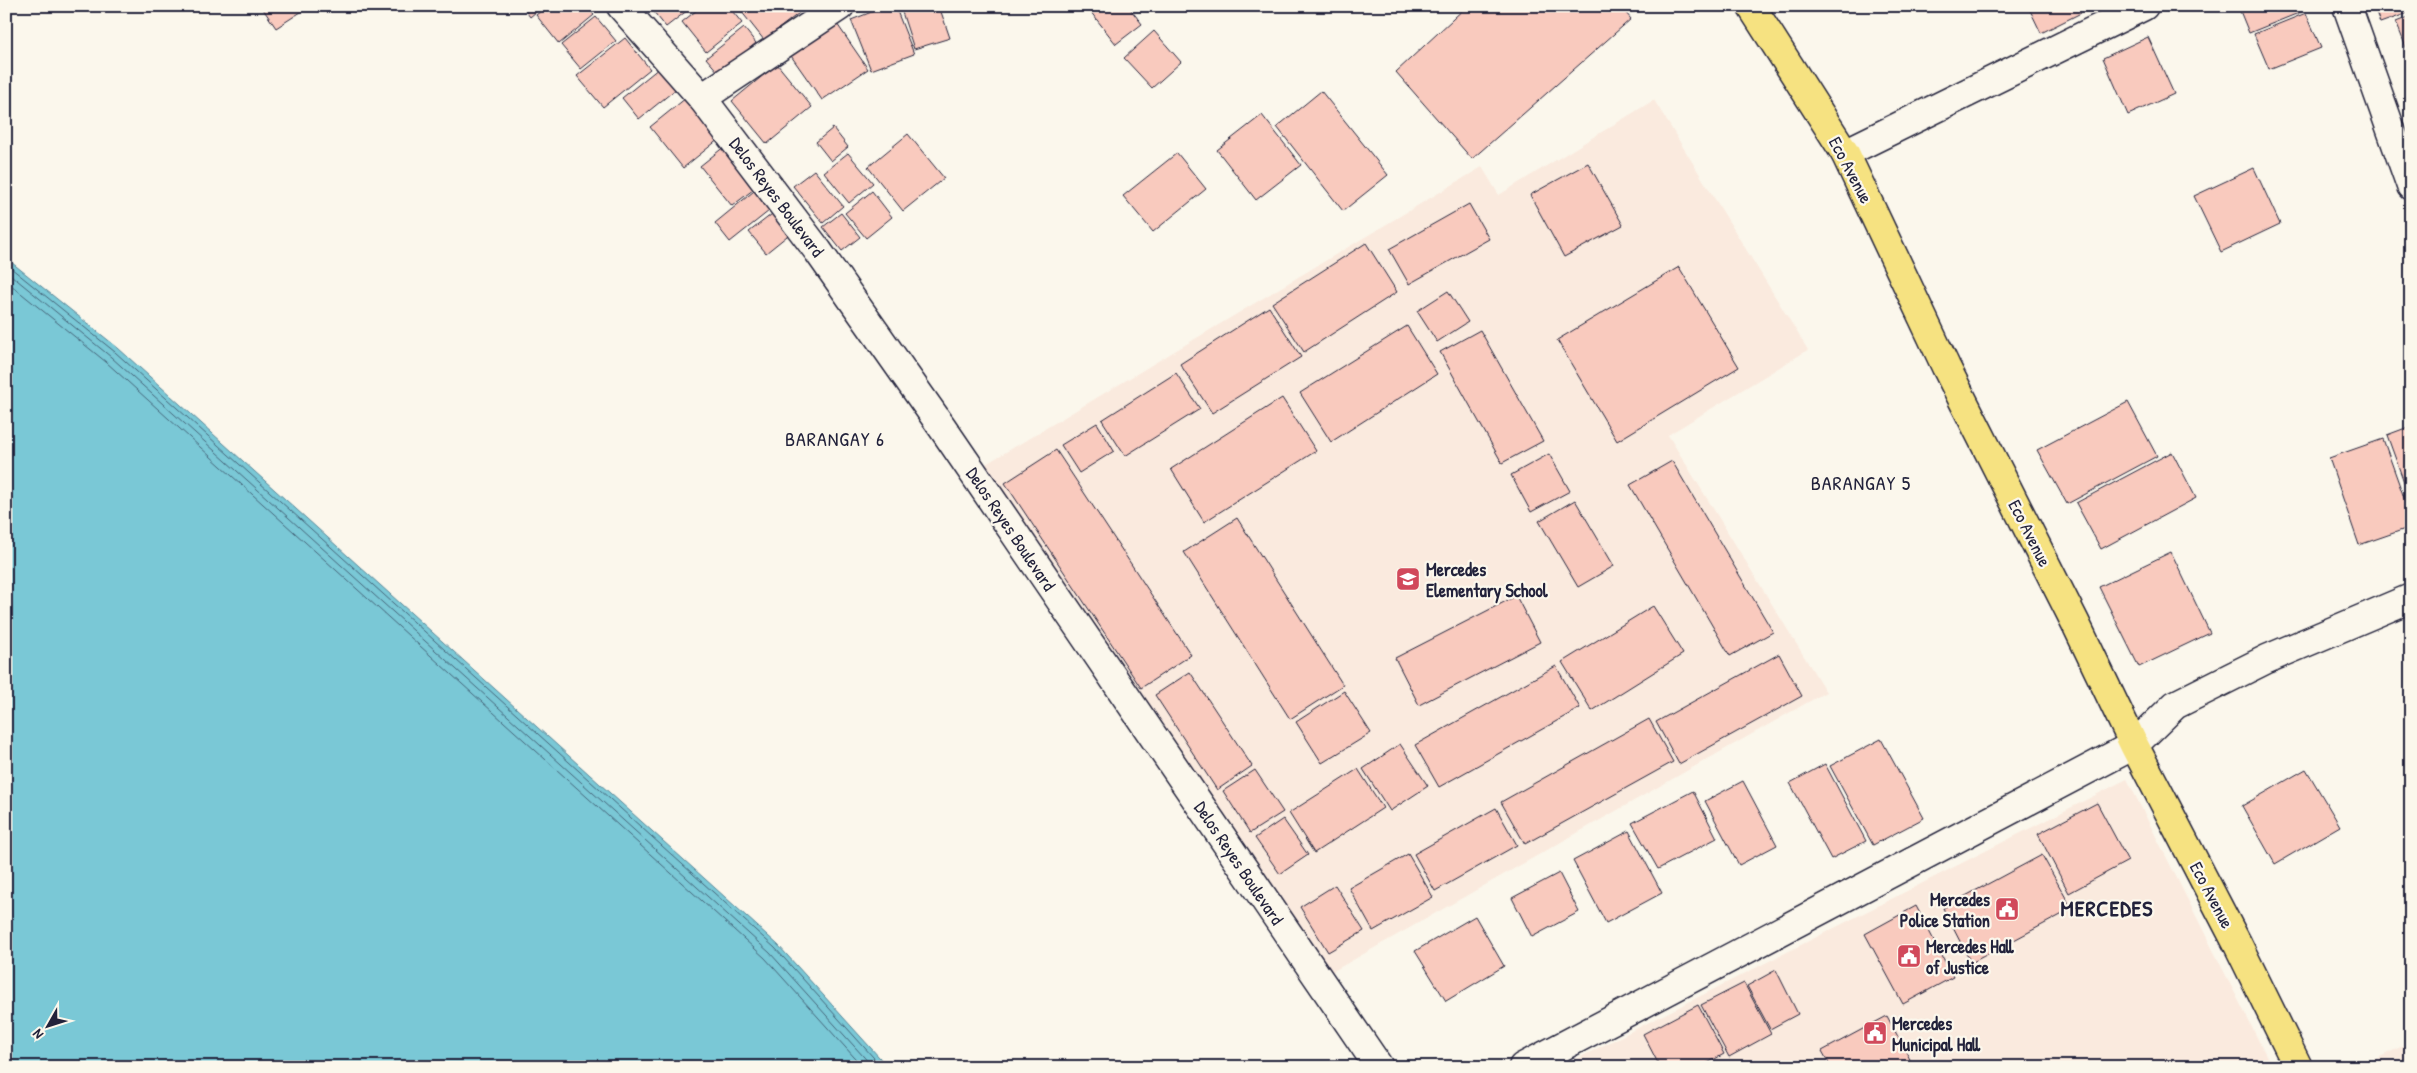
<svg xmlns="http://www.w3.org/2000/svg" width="2417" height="1073" viewBox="0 0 2417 1073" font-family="'Patrick Hand',sans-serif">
	<rect width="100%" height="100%" fill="#fbf7ec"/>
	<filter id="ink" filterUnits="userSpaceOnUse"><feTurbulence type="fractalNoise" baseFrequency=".02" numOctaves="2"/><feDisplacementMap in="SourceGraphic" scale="10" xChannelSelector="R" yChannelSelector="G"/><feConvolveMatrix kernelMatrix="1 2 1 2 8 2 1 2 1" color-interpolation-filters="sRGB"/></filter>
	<g filter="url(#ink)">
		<g fill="#faeade">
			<polygon points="1654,100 1808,350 1668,435 1826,692 1330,973 981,467 1482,167 1499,195"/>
			<polygon points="2127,779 2272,1067 1561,1067"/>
			<polygon points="2411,1042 2411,1067 2359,1067"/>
		</g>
		<polygon fill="#7ac8d6" stroke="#578698" points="6,258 118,348 778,945 888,1067 6,1067"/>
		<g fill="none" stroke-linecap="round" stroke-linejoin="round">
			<g stroke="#456479" stroke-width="1">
				<polyline points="6,264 115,352 775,948 882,1067"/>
				<polyline points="6,271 111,357 770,953 873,1067"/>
				<polyline points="6,281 106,362 765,958 863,1067"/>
			</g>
		</g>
		<g fill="#f9cabe" stroke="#22223b">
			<polygon points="261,6 302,6 304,10 276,28"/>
			<polygon points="522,6 543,6 530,17"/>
			<polygon points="547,6 586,6 594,15 559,44 536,15"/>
			<polygon points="649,6 693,6 666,27"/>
			<polygon points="702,6 728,6 742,23 706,52 682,22"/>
			<polygon points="737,6 800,6 803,10 764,40"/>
			<polygon points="887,6 895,6 914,54 871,70 851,20"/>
			<polygon points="900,6 939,6 950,38 914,49"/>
			<polygon points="1086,6 1128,6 1142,24 1116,44"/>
			<polygon points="1467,6 1620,6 1631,19 1472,159 1396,72"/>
			<polygon points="2028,6 2077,6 2081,13 2041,33"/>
			<polygon points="2238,6 2305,6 2306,10 2249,33"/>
			<polygon points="2374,6 2411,6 2411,12 2380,23"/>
			<polygon points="2306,13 2321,48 2269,69 2254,34"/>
			<polygon points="2411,16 2411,60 2396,22"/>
			<polygon points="596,17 616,41 581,69 561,45"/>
			<polygon points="835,21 868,69 822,100 789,53"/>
			<polygon points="744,28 756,43 719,73 706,58"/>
			<polygon points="1154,31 1181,62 1152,88 1124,58"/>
			<polygon points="2148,37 2174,94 2128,115 2103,58"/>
			<polygon points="625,38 650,69 603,107 577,76"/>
			<polygon points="777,64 812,107 767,144 732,101"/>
			<polygon points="659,68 676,89 639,119 622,98"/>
			<polygon points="1321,91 1388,175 1343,211 1277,127"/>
			<polygon points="686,98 719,139 683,168 650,127"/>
			<polygon points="1262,115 1301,165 1256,200 1217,150"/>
			<polygon points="833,128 848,147 831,161 816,142"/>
			<polygon points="908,134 944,178 903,211 868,167"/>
			<polygon points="725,146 758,186 732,206 700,166"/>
			<polygon points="848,153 873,183 849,203 824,172"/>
			<polygon points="1177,153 1206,189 1153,232 1123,196"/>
			<polygon points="1588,163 1623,225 1564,257 1530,195"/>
			<polygon points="2254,168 2280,224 2221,252 2194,196"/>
			<polygon points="814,170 843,206 823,223 793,186"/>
			<polygon points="759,187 774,207 730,242 715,223"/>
			<polygon points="872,191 892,217 866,238 845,213"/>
			<polygon points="1469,204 1489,239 1409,284 1389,249"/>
			<polygon points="776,211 792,232 766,253 749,232"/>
			<polygon points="841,213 860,237 842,251 823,227"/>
			<polygon points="1366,243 1397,292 1304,352 1272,303"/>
			<polygon points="1679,267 1739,367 1617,441 1557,340"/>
			<polygon points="1448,291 1468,322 1437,342 1417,311"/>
			<polygon points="1269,307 1301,357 1212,413 1180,364"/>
			<polygon points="1407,326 1437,374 1331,442 1300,393"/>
			<polygon points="1480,330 1543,441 1502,463 1440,352"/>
			<polygon points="1176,373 1200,409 1125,456 1102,420"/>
			<polygon points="1282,398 1316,451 1204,522 1171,469"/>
			<polygon points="2128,402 2157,456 2067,504 2037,450"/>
			<polygon points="1097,423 1114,451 1079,473 1061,445"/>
			<polygon points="2411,426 2411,493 2408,493 2387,435"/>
			<polygon points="2383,439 2411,517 2411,527 2359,545 2329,458"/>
			<polygon points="1056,450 1191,655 1141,688 1005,483"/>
			<polygon points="2172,452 2196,498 2101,549 2076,503"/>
			<polygon points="1549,454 1570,491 1531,512 1511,475"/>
			<polygon points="1672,461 1773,632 1730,656 1630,485"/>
			<polygon points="1575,500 1614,566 1578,587 1539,521"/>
			<polygon points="1237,518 1343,685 1290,719 1184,552"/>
			<polygon points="2171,552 2210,633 2139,667 2099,587"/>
			<polygon points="1516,596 1540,642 1419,705 1395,658"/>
			<polygon points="1653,606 1683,654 1592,711 1562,662"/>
			<polygon points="1779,654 1802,696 1679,764 1656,722"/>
			<polygon points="1556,666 1580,708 1439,787 1415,745"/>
			<polygon points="1190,672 1252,766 1217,790 1155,695"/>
			<polygon points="1344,691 1371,733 1322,763 1296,722"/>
			<polygon points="1649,719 1673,762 1525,844 1501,802"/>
			<polygon points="1881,739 1924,818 1873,845 1830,766"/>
			<polygon points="1400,744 1428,786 1390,811 1363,769"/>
			<polygon points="1825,764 1866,841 1831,859 1790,783"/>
			<polygon points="1358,769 1383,808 1314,853 1289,813"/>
			<polygon points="2306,769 2340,826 2275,864 2242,806"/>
			<polygon points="1255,770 1283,812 1250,833 1223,791"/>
			<polygon points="1743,781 1777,845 1739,865 1705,801"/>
			<polygon points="1693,791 1717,838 1658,869 1632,823"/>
			<polygon points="2097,803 2128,861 2069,893 2038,834"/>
			<polygon points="1496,808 1517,845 1435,891 1414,854"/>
			<polygon points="1283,819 1308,855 1280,874 1255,838"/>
			<polygon points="1629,831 1662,893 1606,923 1573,861"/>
			<polygon points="1408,854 1433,897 1373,931 1349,888"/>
			<polygon points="2042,855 2072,909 1971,963 1943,908"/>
			<polygon points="1559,873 1579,912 1532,937 1512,898"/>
			<polygon points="1335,885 1364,931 1328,952 1300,907"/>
			<polygon points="1916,906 1953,977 1903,1004 1865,934"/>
			<polygon points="1475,916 1504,966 1446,1001 1415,951"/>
			<polygon points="1776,970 1798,1014 1770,1029 1747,986"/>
			<polygon points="1744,983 1771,1034 1729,1057 1701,1005"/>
			<polygon points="1698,1005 1724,1054 1700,1067 1660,1067 1643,1034"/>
			<polygon points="1887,1016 1914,1067 1831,1067 1822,1051"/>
		</g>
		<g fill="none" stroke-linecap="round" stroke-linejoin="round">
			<defs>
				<g id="minor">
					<polyline points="621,6 702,98 818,251 942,427 1379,1067"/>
					<polyline points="2347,6 2411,186"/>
					<polyline points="702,98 840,6"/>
					<polyline points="1845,153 2144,6"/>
					<polyline points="1523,1067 2134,745 2175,705 2267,659 2411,598"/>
				</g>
				<polyline id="major" points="1751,6 1845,153 1946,367 2075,622 2134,745 2238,945 2298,1067"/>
			</defs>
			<use href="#minor" stroke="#22223b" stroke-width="31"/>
			<use href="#major" stroke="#22223b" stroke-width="31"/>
			<use href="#minor" stroke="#fbf7ec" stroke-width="28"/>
			<use href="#major" stroke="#f6e281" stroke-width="28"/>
		</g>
	</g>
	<defs>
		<symbol id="school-square" viewBox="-11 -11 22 22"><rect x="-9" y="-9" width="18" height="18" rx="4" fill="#d1495b" stroke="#fbf7ec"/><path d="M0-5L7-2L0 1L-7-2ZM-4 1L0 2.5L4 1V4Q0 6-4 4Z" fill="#fff"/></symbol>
		<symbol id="civic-square" viewBox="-11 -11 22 22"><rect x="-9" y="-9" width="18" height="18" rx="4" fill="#d1495b" stroke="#fbf7ec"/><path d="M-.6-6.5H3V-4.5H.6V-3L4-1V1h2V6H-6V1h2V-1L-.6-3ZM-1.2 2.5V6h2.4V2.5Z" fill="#fff"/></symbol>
	</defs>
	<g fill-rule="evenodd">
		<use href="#school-square" x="1394" y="565" width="28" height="28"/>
		<use href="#civic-square" x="1993" y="895" width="28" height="28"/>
		<use href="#civic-square" x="1895" y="942" width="28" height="28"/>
		<use href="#civic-square" x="1861" y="1019" width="28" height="28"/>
	</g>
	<g text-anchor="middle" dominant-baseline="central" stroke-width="4.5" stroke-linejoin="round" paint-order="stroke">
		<g font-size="18" fill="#22223b" stroke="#fbf7ec">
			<text transform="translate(1851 170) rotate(62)">Eco Avenue</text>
			<text transform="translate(777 197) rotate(53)">Delos Reyes Boulevard</text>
			<text transform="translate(1011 529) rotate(56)">Delos Reyes Boulevard</text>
			<text transform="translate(2030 533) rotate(63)">Eco Avenue</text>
			<text transform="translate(1239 863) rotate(56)">Delos Reyes Boulevard</text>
			<text transform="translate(2212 895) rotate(62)">Eco Avenue</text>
		</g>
		<g font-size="18" font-weight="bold" fill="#22223b" stroke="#fbf7ec" text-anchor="start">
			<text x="1426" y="569">Mercedes<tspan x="1426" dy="21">Elementary School</tspan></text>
			<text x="1990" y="899" text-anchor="end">Mercedes<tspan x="1990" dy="21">Police Station</tspan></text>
			<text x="1926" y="946">Mercedes Hall<tspan x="1926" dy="21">of Justice</tspan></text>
			<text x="1892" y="1023">Mercedes<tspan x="1892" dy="21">Municipal Hall</tspan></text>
		</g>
		<g font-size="20" letter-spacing="1" fill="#22223b" stroke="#fbf7ec">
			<text x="835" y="438">BARANGAY 6</text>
			<text x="1861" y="482">BARANGAY 5</text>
		</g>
		<g font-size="22" font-weight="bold" letter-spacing="1" fill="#22223b" stroke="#fbf7ec">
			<text x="2107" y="908">MERCEDES</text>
		</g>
	</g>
	<rect width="2417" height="1073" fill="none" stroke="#fbf7ec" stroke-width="25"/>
	<rect x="12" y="12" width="2392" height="1048" fill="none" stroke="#22223b" stroke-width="2" filter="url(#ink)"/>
	<g transform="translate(48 1026) rotate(231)" stroke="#fbf7ec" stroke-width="4" paint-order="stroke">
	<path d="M0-4L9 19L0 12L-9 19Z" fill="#22223b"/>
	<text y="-8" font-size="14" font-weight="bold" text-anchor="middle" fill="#22223b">N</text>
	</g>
</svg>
